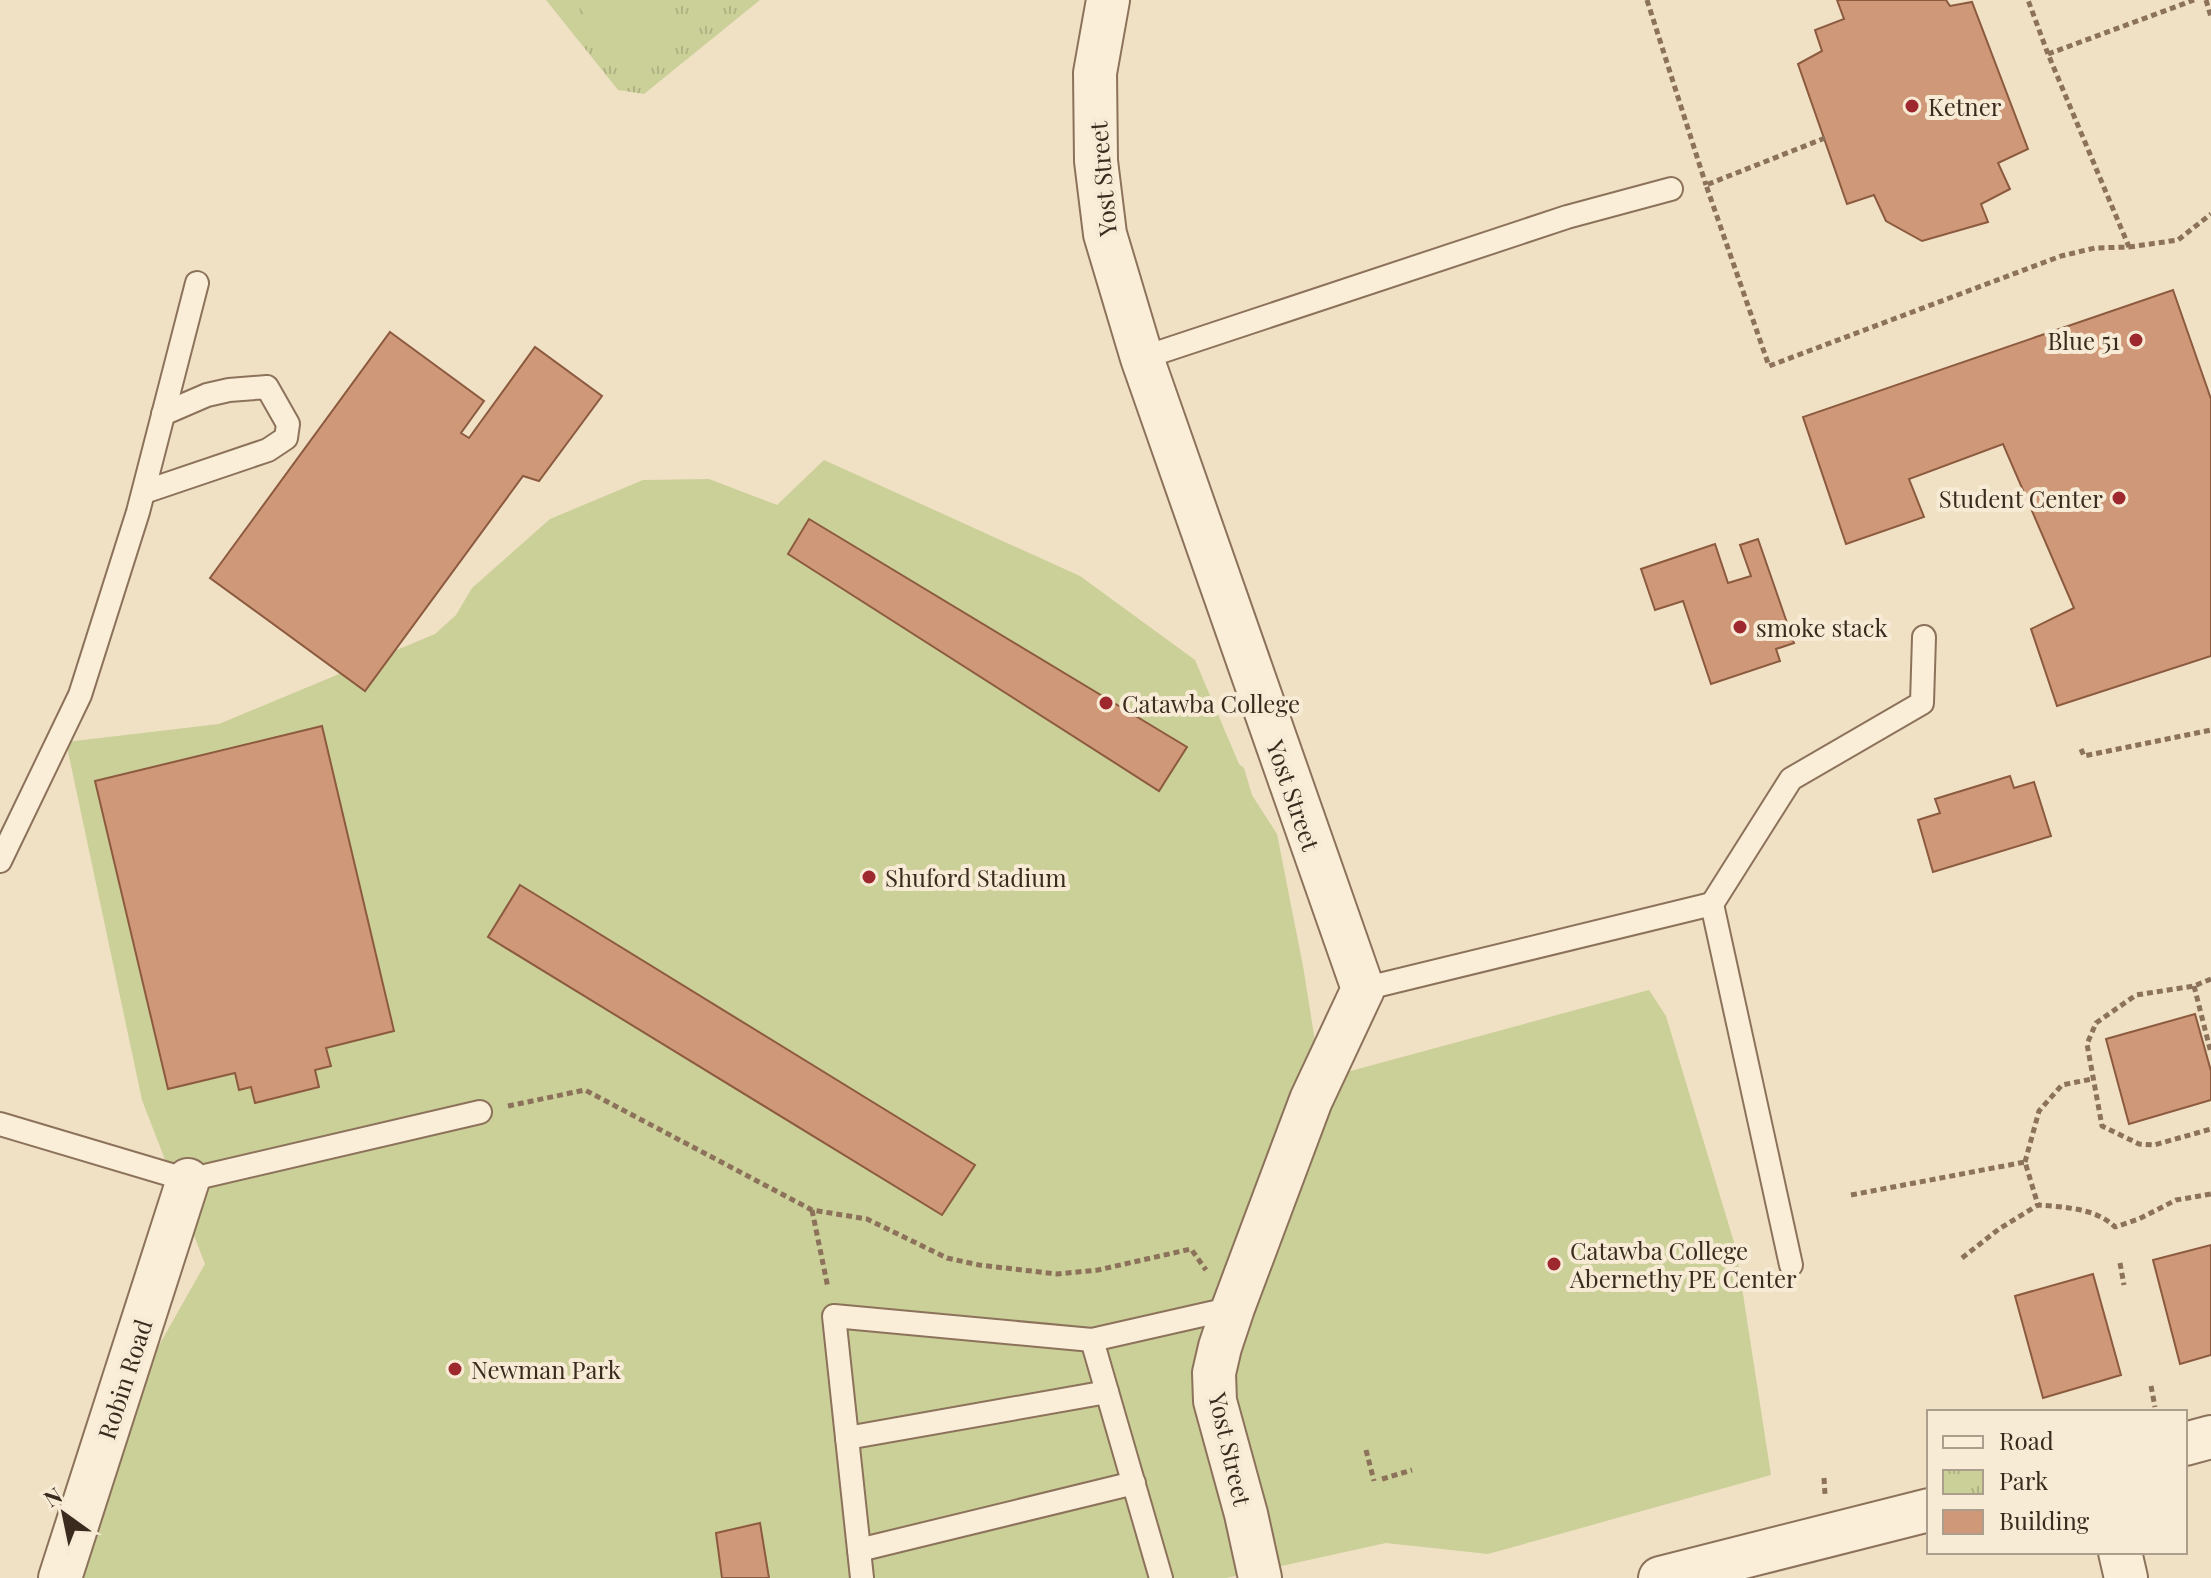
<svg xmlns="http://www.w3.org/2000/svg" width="2211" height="1578" viewBox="0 0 2211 1578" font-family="'Playfair Display',serif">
	<defs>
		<pattern id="park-tufts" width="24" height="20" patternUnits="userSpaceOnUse" patternTransform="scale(2)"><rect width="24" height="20" fill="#cbcf98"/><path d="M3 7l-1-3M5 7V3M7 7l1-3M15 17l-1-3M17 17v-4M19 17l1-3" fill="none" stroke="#afb283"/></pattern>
	</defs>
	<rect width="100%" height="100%" fill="#f0e1c5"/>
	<polygon fill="url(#park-tufts)" points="546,0 760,0 644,94 618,90"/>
	<g fill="#cbcf98">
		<polygon points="573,0 652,0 674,27 626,65"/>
		<polygon points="824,460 1080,576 1195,660 1239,764 1244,768 1252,795 1277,834 1303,966 1321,1079 1649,990 1666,1016 1736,1249 1771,1475 1488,1554 1386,1543 1226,1578 58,1578 84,1478 205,1264 142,1100 66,742 219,724 435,634 456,615 472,588 550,519 643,480 709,479 777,505"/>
	</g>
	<g fill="#cf9979" stroke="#8c5a3f" stroke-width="2">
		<polygon points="1837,0 1946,0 1950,6 1972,2 2028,149 1998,163 2010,189 1981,204 1988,222 1922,241 1886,221 1874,195 1847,204 1798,64 1822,51 1815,30 1844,19"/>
		<polygon points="2173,290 2211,399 2211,656 2057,706 2031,629 2074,608 2003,444 1909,479 1924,517 1846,544 1803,417"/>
		<polygon points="390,332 484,401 461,433 469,438 535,347 602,396 539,481 523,476 365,691 210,578"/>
		<polygon points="809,519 1187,747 1159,791 788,554"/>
		<polygon points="1758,539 1794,643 1776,649 1780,661 1711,684 1683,601 1655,610 1641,569 1715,544 1728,583 1751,576 1740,545"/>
		<polygon points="322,726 394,1031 326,1048 331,1066 315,1070 319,1087 255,1103 251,1087 239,1090 235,1073 168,1089 95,781"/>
		<polygon points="2010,776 2014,788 2034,782 2051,836 1933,872 1918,820 1940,813 1935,799"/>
		<polygon points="520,885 975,1165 942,1215 488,937"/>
		<polygon points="2195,1014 2211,1071 2211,1100 2129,1124 2106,1039"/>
		<polygon points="2211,1245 2211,1355 2180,1364 2153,1260"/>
		<polygon points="2093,1274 2121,1375 2043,1398 2015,1296"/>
		<polygon points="760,1523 769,1578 722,1578 716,1533"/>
	</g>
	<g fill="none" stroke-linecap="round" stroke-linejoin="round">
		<defs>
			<g id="service">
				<polyline points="1142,358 1567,217 1671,189"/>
				<polyline points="144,492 268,450 286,438 288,424 267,387 229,390 207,395 163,414"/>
				<polyline points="0,861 80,695 138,512 197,283"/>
				<polyline points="1712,904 1791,779 1922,703 1924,637"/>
				<polyline points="1363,989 1712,904 1791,1265"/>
				<polyline points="0,1124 188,1180 480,1112"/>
				<polyline points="847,1438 1107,1392"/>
				<polyline points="859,1550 1134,1483"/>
				<polyline points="862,1578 834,1316 1092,1340"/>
				<polyline points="1161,1578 1092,1340 1233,1308"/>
			</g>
			<g id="minor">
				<polyline points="1108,0 1095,73 1096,161 1105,234 1142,358 1363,989 1311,1100 1233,1308 1220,1347 1214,1373 1215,1401 1246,1514 1260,1578"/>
				<polyline points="2185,1444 2211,1437"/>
				<polyline points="2120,1552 2126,1578"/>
				<polyline points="60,1578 188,1180"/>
				<polyline points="1660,1578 1929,1510"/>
			</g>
		</defs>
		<use href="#service" stroke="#8c725a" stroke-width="26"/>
		<use href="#minor" stroke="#8c725a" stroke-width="46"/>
		<g stroke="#8c725a" stroke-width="5" stroke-dasharray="6 4" stroke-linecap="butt">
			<polyline points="1647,0 1706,185"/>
			<polyline points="2206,0 2211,17"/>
			<polyline points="2048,54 2194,0"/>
			<polyline points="1825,138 1706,185 1769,366 2061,256 2095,248 2129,247 2048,54 2028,0"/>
			<polyline points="2129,247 2178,240 2211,214"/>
			<polyline points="2081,749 2084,756 2211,730"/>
			<polyline points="2211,979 2194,986 2136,995 2096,1023 2087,1044 2102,1126 2139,1144 2154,1145 2211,1129"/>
			<polyline points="2194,986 2211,1053"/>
			<polyline points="508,1106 585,1090 812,1210 867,1219 947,1258 979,1265 1057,1274 1098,1270 1191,1249 1206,1270"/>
			<polyline points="2025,1162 2039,1111 2062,1085 2092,1079"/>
			<path d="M 1851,1195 L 2025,1162 L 2038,1205 C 2063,1207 2096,1208 2115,1227 L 2139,1219 L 2176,1200 L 2211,1194"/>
			<polyline points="812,1210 828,1288"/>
			<polyline points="1962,1258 1999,1229 2038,1205"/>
			<polyline points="2120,1263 2124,1285"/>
			<polyline points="2151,1386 2155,1407"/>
			<polyline points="1366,1450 1374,1481"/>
			<polyline points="1824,1478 1825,1495"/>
			<polyline points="1382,1479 1412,1470"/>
		</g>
		<use href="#service" stroke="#faeed9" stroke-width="22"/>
		<use href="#minor" stroke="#faeed9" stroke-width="42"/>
	</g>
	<g fill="#9d282e" stroke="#f7ebd5" stroke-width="3">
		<circle cx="1912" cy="106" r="8"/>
		<circle cx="2136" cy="340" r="8"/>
		<circle cx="2119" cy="498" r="8"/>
		<circle cx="1740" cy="627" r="8"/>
		<circle cx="1106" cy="703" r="8"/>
		<circle cx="869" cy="877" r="8"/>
		<circle cx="1554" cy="1264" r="8"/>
		<circle cx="455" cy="1369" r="8"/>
	</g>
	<g text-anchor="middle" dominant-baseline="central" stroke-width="8" stroke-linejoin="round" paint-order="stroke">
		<g font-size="24" fill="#3b2b1f" stroke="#f7ebd5" text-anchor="start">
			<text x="1928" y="106">Ketner</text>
			<text x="2120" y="340" text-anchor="end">Blue 51</text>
			<text x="2103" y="498" text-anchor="end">Student Center</text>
			<text x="1756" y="627">smoke stack</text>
			<text x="1122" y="703">Catawba College</text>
			<text x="885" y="877">Shuford Stadium</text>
			<text x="1570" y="1250">Catawba College<tspan x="1570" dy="28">Abernethy PE Center</tspan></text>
			<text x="471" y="1369">Newman Park</text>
		</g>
		<g font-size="24" fill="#3b2b1f" stroke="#f7ebd5">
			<text transform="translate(1102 179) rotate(-95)">Yost Street</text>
			<text transform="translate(1294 795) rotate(71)">Yost Street</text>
			<text transform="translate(124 1379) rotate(-72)">Robin Road</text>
			<text transform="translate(1231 1449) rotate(77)">Yost Street</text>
		</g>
	</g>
	<rect x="1927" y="1410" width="260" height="144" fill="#f7ebd5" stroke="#ac9e8c" stroke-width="2"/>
	<rect x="1943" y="1436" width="40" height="12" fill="#faeed9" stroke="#ac9e8c" stroke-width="2"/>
	<text x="1999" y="1450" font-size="24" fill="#3b2b1f">Road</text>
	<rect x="1943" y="1470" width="40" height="24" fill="url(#park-tufts)" stroke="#ac9e8c" stroke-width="2"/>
	<text x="1999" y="1490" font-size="24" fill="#3b2b1f">Park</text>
	<rect x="1943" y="1510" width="40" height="24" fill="#cf9979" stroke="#ac9e8c" stroke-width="2"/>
	<text x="1999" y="1530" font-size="24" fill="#3b2b1f">Building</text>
	<g transform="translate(64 1514) rotate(327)" stroke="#f7ebd5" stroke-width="6" paint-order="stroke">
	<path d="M0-6L14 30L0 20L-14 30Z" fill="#3b2b1f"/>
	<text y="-12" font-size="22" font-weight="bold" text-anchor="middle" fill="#3b2b1f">N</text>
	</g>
</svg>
